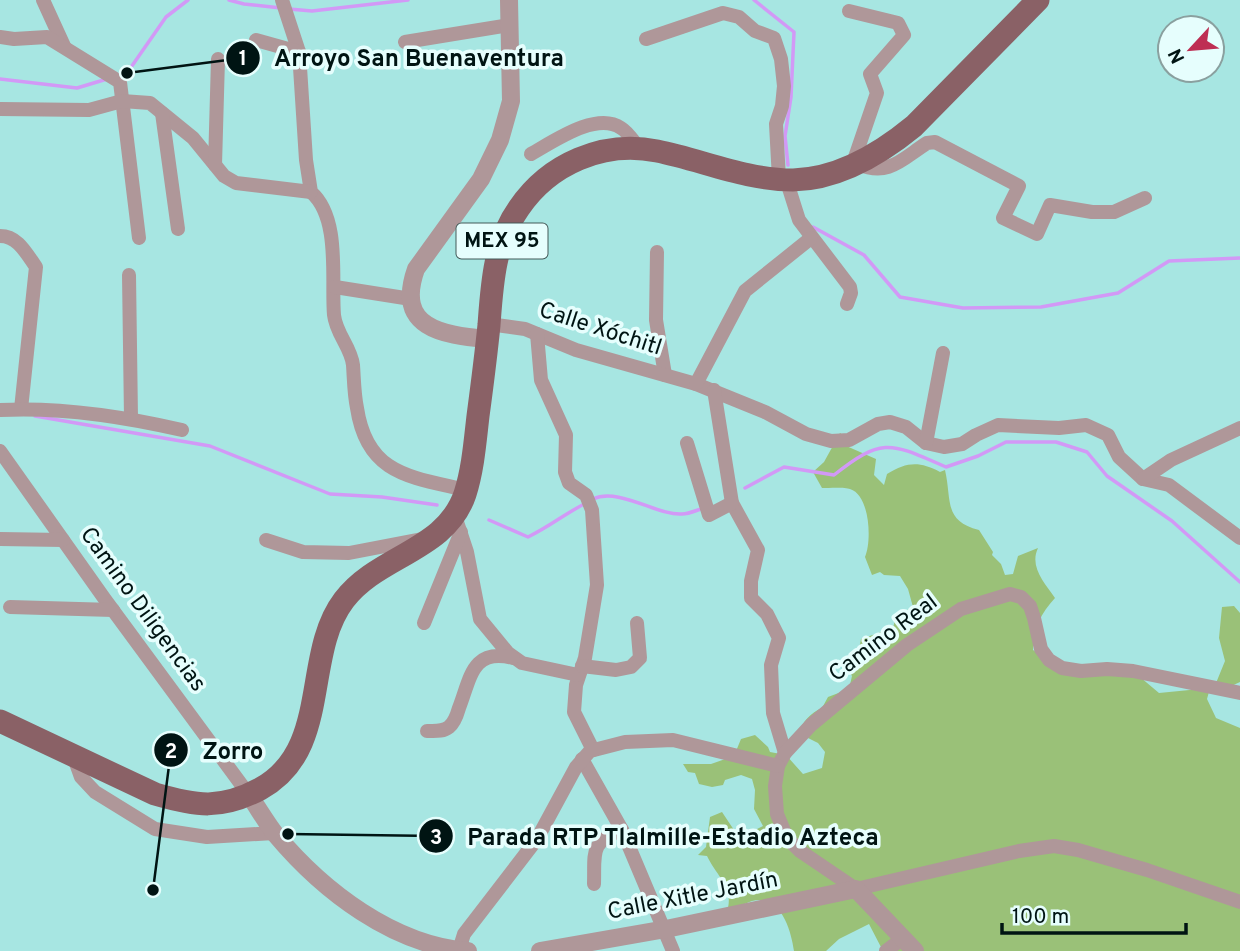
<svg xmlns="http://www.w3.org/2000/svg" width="1240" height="951" viewBox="0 0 1240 951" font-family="Overpass,sans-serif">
	<rect width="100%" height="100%" fill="#a7e6e2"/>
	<g fill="#9ac178">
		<path d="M 840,433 L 847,438 L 844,445 L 876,459 L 874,475 L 884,485 L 887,474 C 907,462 919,461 940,472 L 945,470 C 952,500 943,521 979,530 L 993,552 L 992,555 L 1001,564 L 1005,575 L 1013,574 L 1018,556 L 1038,548 C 1029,567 1045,583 1055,598 C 1041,613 1033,629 1033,650 L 1055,665 L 1140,677 L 1159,693 L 1210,688 L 1207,699 L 1216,718 L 1240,728 L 1240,951 L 883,951 L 869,924 L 839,939 L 826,951 L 794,951 C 791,930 781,894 752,901 C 743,904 734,910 726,914 C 736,889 717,877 707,856 L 698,855 L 706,847 L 710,817 L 722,812 L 736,833 L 741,837 L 763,826 L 754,809 L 755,790 L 752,779 L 741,775 L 725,780 L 723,785 L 712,787 L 699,784 L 695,773 L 688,772 L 683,764 L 711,764 L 734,756 L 741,739 L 755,735 L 768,747 L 770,752 L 786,755 L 803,774 L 822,768 L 825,752 L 818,743 L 798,733 C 803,722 810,713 822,708 L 828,697 L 849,689 L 852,676 L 849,671 L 856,664 L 861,639 L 893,628 L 896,616 L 913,607 L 908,589 L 900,576 L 884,575 L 880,572 L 872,575 L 865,557 C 872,541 870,495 850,489 C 845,487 829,488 822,488 L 813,472 L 824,462 Z"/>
		<polygon points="1234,606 1240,613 1240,682 1227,688 1214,688 1225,661 1219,638 1222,607"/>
	</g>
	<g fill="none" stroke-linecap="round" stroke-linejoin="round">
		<g stroke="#d299f6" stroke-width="3.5">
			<polyline points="229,0 244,4 281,8"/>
			<polyline points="754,0 794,32 791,97 785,136 788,165"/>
			<polyline points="289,9 312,11 408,0"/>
			<polyline points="117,76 127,73 166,17 188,0"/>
			<polyline points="0,79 77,88 107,79"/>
			<polyline points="813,227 864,255 900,297 963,308 1041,307 1118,293 1169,261 1240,258"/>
			<polyline points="35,416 210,446 330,494 382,497 437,505"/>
			<path d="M 745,488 L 784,467 L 834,475 C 883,436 891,443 946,467 L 978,456 L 1006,442 L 1056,442 L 1087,452 L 1107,476 L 1172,521 L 1240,582"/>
			<path d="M 593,499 C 619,487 658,516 682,514 C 689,514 697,510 704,508"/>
			<path d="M 489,520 L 528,537 C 549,527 566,513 586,503"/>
		</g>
		<g stroke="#af9799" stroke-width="14">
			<polyline points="43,0 64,46"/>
			<path d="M 282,0 L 299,52 L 306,160 L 311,192 C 341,218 331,280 334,315 C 336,334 351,347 353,365 C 354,379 354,394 357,408 C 367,475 411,477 466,490"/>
			<polyline points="849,11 898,23 904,35 870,74 877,93 852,166"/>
			<polyline points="0,37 14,39 47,37 120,82 139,238"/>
			<polyline points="646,39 723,13 739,17 755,31 774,38 781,59 784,86 782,106 776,124 779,179"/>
			<polyline points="256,40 299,52"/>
			<polyline points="405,42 510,25"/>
			<polyline points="0,109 89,110 122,101 150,103 193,138 224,176 236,183 311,192"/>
			<polyline points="162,113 178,229"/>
			<path d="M 531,154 C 553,142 596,111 621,128 C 628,132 634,142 639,148"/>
			<path d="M 858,164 C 889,177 902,159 927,143 L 935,142 L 1019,186 L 1003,218 L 1037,234 L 1050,205 L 1092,212 L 1114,212 L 1145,198"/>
			<polyline points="215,165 218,59"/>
			<polyline points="786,179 799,220 850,287 851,293 847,304"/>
			<path d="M 0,236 C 18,236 26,253 36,267 L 21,409"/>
			<polyline points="657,252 656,320 665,375"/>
			<polyline points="129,275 131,418"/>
			<polyline points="335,287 411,299"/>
			<polyline points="489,324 525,329 576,350 696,384 765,412 806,434 831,441 849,440 878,424 890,422 906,427 926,443 944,447 962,444 976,435 998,425 1059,428 1086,425 1108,435 1119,457 1143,479 1169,485 1240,538"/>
			<polyline points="537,334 541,380 566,435 565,472 569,483 586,495 592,510 597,585 585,658 576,685 574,712 593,750"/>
			<polyline points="696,384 745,291 811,238"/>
			<polyline points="714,390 732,503 758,550 751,581 751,598 767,614 779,638 771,665 773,713 785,753"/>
			<path d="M 0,410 C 58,407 126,417 182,430"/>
			<polyline points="687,443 709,515 732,503"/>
			<polyline points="926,443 943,353"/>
			<polyline points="0,451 104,598 249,795"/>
			<polyline points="1143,479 1171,460 1240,428"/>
			<polyline points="455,516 467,552 480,619 508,653 522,663 578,675"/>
			<polyline points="0,539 63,540"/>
			<polyline points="266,540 303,552 349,553 422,539"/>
			<polyline points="10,607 113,610"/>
			<polyline points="424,623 461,532"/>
			<polyline points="582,666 616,670 631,667 640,658 637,623"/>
			<polyline points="1240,693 1133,671 1107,669 1081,671 1062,668 1049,660 1041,649 1034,618 1030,606 1021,597 1010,594 961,609 907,645 811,725 785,753 778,766 775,786 777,814 787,838 800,851 856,889 1019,851 1054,846 1078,850 1147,870 1240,902"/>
			<path d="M 427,731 C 435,731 443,732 449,727 C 454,723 457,715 459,708 C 471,677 472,648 513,658"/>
			<polyline points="73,755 81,777 95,792 155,829 207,837 274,833"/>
			<polyline points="582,759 622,830 673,951"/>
			<path d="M 594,884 C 595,853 589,842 622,830"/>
			<polyline points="459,950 464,934 537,839 576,767 590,751 625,742 673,740 778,766"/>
			<polyline points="886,951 903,938"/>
		</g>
		<g stroke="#af9799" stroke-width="18">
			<path d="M 487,339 C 442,335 395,328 416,269 L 481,179 L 500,140 L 511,101 L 509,0"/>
			<path d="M 249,795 C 258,808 266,822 276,835 C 323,891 393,945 468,951"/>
			<polyline points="540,951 666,929 856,889 915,951"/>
		</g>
		<path stroke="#8a6166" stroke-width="23" d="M 0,721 L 155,794 C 196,806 221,810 260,789 C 332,750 302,655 344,600 C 378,555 446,551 465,494 C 473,469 475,442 478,416 C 482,386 486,355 489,325 C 492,284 494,243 519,208 C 549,164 603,140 657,151 C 702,160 746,180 793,180 C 839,179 880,154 914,126 L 1038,0"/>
	</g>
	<g text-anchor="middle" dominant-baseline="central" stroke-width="7" stroke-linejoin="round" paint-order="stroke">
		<rect fill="#e6fefd" stroke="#455a59" stroke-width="2" x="456.5" y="223.5" width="91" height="35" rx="5"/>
		<g font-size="21" font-weight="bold" fill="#001413">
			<text x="502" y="241">MEX 95</text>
		</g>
		<g font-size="23" fill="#001413" stroke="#e6fefd">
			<text transform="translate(600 330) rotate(18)">Calle Xóchitl</text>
			<text transform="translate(142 610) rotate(54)">Camino Diligencias</text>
			<text transform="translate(884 639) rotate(-37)">Camino Real</text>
			<text transform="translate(693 897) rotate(-11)">Calle Xitle Jardín</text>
		</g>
	</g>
	<path fill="none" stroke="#001413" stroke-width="2.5" d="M127 73L243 58M153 890L171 750M288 834L436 836"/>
	<g fill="#001413" stroke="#e6fefd" stroke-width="2.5">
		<circle cx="127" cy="73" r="7"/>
		<circle cx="153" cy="890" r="7"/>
		<circle cx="288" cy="834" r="7"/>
		<circle cx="243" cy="58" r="18"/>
		<circle cx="171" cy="750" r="18"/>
		<circle cx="436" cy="836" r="18"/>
	</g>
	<g font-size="21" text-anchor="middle" font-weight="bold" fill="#fff">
		<text x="243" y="65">1</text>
		<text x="171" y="758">2</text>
		<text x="436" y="844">3</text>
	</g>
	<g font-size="24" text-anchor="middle" font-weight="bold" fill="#001413" stroke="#e6fefd" stroke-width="7" stroke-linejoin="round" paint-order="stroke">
		<text x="419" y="66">Arroyo San Buenaventura</text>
		<text x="233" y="759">Zorro</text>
		<text x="673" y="845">Parada RTP Tlalmille-Estadio Azteca</text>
	</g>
	<g transform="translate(1191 49) rotate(244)"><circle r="33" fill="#e6fefd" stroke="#8aa09f" stroke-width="2"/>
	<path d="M0-5L12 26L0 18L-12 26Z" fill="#be2e53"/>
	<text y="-10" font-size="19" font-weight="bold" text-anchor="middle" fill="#001413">N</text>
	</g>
	<path d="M1002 923v10h184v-10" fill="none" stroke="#001413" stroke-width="3.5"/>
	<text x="1012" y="923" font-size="21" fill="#001413" stroke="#e6fefd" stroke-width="5" paint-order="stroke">100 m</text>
</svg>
